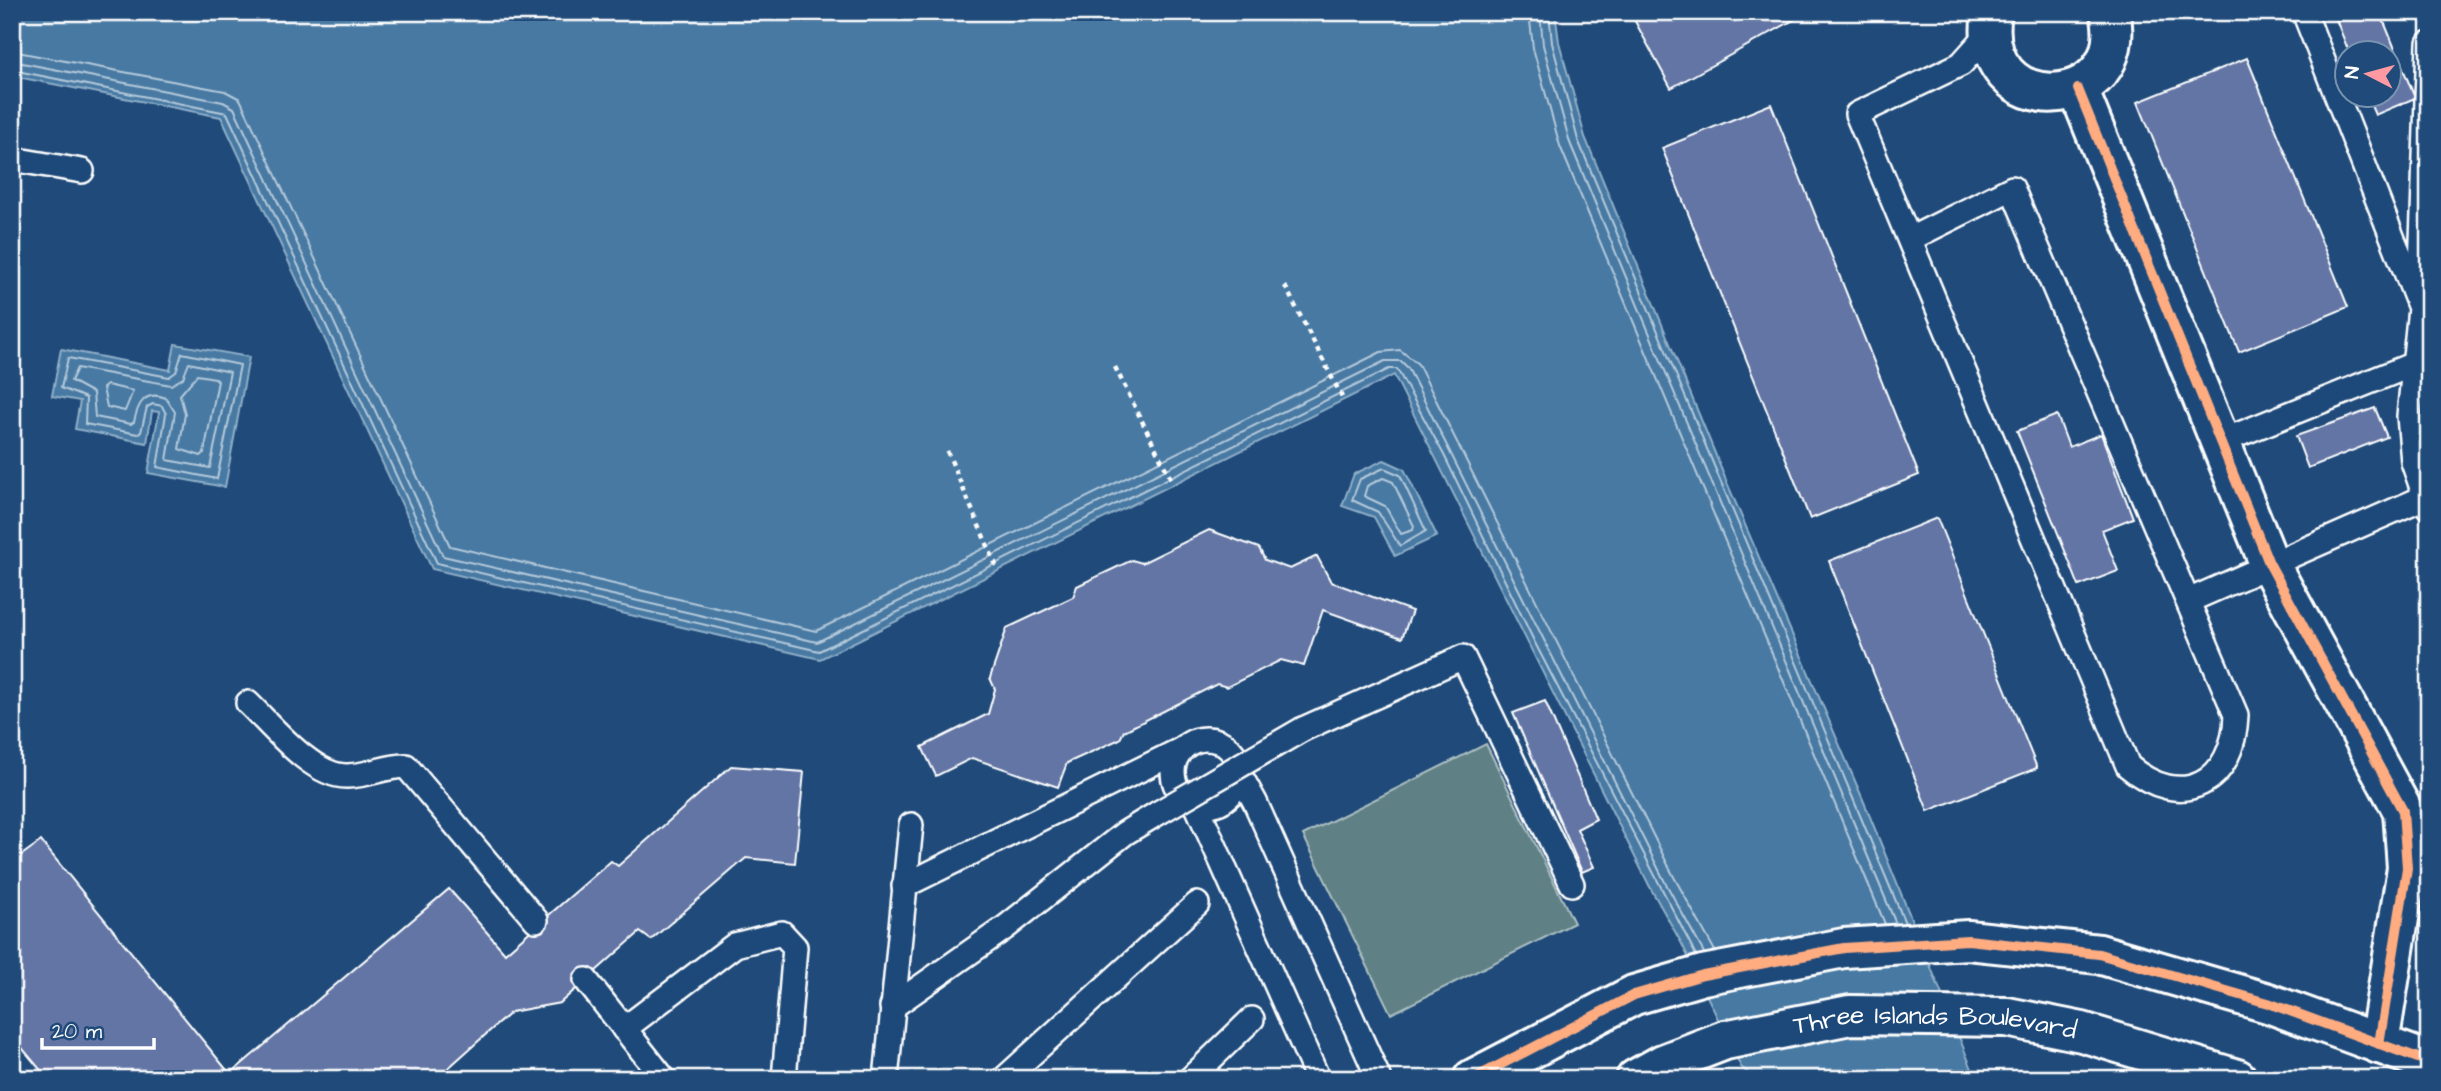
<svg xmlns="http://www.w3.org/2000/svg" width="2441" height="1091" viewBox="0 0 2441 1091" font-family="'Architects Daughter',sans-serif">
	<rect width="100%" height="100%" fill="#1f4a7a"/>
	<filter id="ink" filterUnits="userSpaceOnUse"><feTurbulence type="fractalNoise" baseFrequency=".0143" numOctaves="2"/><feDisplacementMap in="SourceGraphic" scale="14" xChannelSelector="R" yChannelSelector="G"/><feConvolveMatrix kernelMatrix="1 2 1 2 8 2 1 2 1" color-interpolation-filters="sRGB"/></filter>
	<g filter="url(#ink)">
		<polygon fill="#5e8185" stroke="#aec0c2" stroke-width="2" points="1486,744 1574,923 1391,1014 1303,835"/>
		<g fill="#4679a3" stroke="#90afc8" stroke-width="2">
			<polygon points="12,12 1555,12 1559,42 1585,137 1728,485 1864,802 1976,1079 1755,1079 1741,1067 1682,944 1651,889 1394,375 820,659 432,569 221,117 12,76"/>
			<polygon points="175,344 249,357 225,487 148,473 159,412 152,411 147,443 75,429 80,401 52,396 61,349 170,370"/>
			<polygon points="1384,460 1404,469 1437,536 1395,556 1374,517 1342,506 1354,474"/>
		</g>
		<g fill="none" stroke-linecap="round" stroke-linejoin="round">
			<g stroke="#b5c9da" stroke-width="2">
				<polyline points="1529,12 1533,48 1560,146 1885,924"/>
				<polyline points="1540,12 1543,45 1570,143 1896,924"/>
				<polyline points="1549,12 1552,43 1578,140 1905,923"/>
				<polyline points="12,51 225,91 240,99 450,546 816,631 1381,352 1400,350 1418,364 1674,877 1715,951"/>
				<polyline points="12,61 223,102 234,108 443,556 817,642 1385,361 1401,361 1408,368 1665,882 1704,953"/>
				<polyline points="12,70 227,113 437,563 819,651 1389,369 1397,369 1444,455 1534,641 1696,955"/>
				<polygon points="182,353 240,365 217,479 157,467 166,414 162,406 153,404 147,407 141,432 138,434 85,424 86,398 61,388 68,358 169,377 176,372"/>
				<path d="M 189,363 L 230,372 L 210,468 L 167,460 L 175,412 L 166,398 C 145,390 138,403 134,422 L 131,424 L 95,417 L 93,393 L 71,381 L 77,368 L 171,385 L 183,378 Z"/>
				<polygon points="197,375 215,378 218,381 204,453 201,456 179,449 185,414 180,395"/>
				<polygon points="107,385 133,391 125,411 107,407 103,388"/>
				<polygon points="1384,468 1400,475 1426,531 1400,546 1378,512 1352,500 1360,479"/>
				<polygon points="1383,478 1393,482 1414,526 1413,530 1401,534 1385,506 1364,496 1367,486"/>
			</g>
		</g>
		<g fill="#6375a5" stroke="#fff" stroke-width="2">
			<polygon points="1630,12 1808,12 1671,88"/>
			<polygon points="2333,12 2380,12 2415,98 2375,115 2366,94 2388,94 2388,52 2349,52"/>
			<polygon points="2247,58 2348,307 2239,352 2138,102"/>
			<polygon points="1771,104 1919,475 1810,519 1662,148"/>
			<polygon points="2375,408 2387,437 2308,468 2296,436"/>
			<polygon points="2057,415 2069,447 2101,434 2133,518 2102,530 2118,571 2079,586 2017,431"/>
			<polygon points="1937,518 2037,768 1928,811 1829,561"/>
			<polygon points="1209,530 1259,548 1265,560 1290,569 1317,556 1331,582 1412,611 1402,638 1323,610 1304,666 1281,660 1227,687 1217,684 1124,731 1120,739 1067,763 1058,787 972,758 936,776 922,747 988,714 995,689 990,678 1007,628 1073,597 1077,586 1132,560 1142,563"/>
			<polygon points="1545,701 1596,819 1577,829 1594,867 1582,872 1513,713"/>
			<polygon points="731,766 804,772 795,863 746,858 651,940 640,932 560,1003 511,1012 436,1079 48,1079 12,1036 12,862 41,841 230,1074 449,889 505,953 611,861 618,866"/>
		</g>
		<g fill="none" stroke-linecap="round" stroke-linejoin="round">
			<defs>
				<g id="service">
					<polyline points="2304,12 2420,308 2409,416 2413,462 2429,508"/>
					<polyline points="12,159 82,171"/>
					<path d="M 1910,239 L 2012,188 L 2236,715 C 2234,783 2182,812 2128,766 L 1857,114 L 1961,64 L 1988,34"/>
					<polyline points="2420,298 2429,43"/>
					<polyline points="2220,442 2414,364"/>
					<polyline points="2188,601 2425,497"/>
					<path d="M 248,703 C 272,726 313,777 347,776 C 367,776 386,766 406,766 L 536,920"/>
					<polyline points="1303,729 1463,657 1572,884"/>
					<circle cx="1206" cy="772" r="33"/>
					<polyline points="1239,773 1255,802 1379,1079"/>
					<polyline points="1196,804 1318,1079"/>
					<polyline points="904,886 1182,749"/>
					<polyline points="586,980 664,1079"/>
					<polyline points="892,1007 1006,927 1125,833 1158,813"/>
					<polyline points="624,1029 735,945 782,933 795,947 784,1079"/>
					<polyline points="886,1079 911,825"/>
					<polyline points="1004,1079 1197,904"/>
					<polyline points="1190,1079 1252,1019"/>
				</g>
				<g id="minor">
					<path d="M 1992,12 C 1974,124 2134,115 2110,12"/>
					<polyline points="2078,89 2269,563 2403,811 2407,868 2379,1044"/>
				</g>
				<g id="tertiary">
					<polyline points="1473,1079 1634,995 1703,975 1844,948 1968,940 2099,954 2268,1003 2429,1062"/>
					<path id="s1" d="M 1636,1079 L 1663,1064 L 1725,1040 L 1850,1015 L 2007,1017 L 2082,1032 L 2237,1079"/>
				</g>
			</defs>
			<use href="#service" stroke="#fff" stroke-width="28"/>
			<use href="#minor" stroke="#fff" stroke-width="44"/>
			<use href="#tertiary" stroke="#fff" stroke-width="44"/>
			<g stroke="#fff" stroke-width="4.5" stroke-dasharray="5 5" stroke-linecap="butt">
				<polyline points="1285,286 1343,399"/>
				<polyline points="1115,367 1173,483"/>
				<polyline points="947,451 998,570"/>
			</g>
			<use href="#service" stroke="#1f4a7a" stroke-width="23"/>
			<use href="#minor" stroke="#1f4a7a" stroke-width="38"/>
			<use href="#tertiary" stroke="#1f4a7a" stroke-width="38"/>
			<defs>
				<polyline id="service-bridge" points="1158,813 1303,729"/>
			</defs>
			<use href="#service-bridge" stroke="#fff" stroke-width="28" stroke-linecap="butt"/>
			<use href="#service-bridge" stroke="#1f4a7a" stroke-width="23"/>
			<defs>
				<g id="cycleway">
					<polyline points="2078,89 2269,563 2403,811 2407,868 2379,1044"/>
					<polyline points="1473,1079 1634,995 1703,975 1844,948 1968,940 2099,954 2268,1003 2429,1062"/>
				</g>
			</defs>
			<use href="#cycleway" stroke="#1f4a7a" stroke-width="15"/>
			<use href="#cycleway" stroke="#ffac80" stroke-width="10"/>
		</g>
	</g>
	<g text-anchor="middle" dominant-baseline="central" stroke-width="7" stroke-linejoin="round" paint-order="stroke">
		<g font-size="26" fill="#fff" stroke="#1f4a7a">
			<text stroke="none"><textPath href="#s1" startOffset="310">Three Islands Boulevard</textPath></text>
		</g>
	</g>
	<rect width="2441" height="1091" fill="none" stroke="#1f4a7a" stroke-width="42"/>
	<rect x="21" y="21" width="2399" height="1049" fill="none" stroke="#fff" stroke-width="2.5" filter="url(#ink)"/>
	<g transform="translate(2368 74) rotate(276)"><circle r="33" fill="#1f4a7a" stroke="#7992af" stroke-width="2"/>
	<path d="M0-5L12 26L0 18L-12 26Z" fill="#ff9aa2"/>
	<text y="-10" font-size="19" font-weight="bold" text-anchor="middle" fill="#ffffff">N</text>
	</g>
	<path d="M42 1038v10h112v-10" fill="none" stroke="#ffffff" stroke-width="3.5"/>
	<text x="52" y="1038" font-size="21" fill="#ffffff" stroke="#1f4a7a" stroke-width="5" paint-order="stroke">20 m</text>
</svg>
